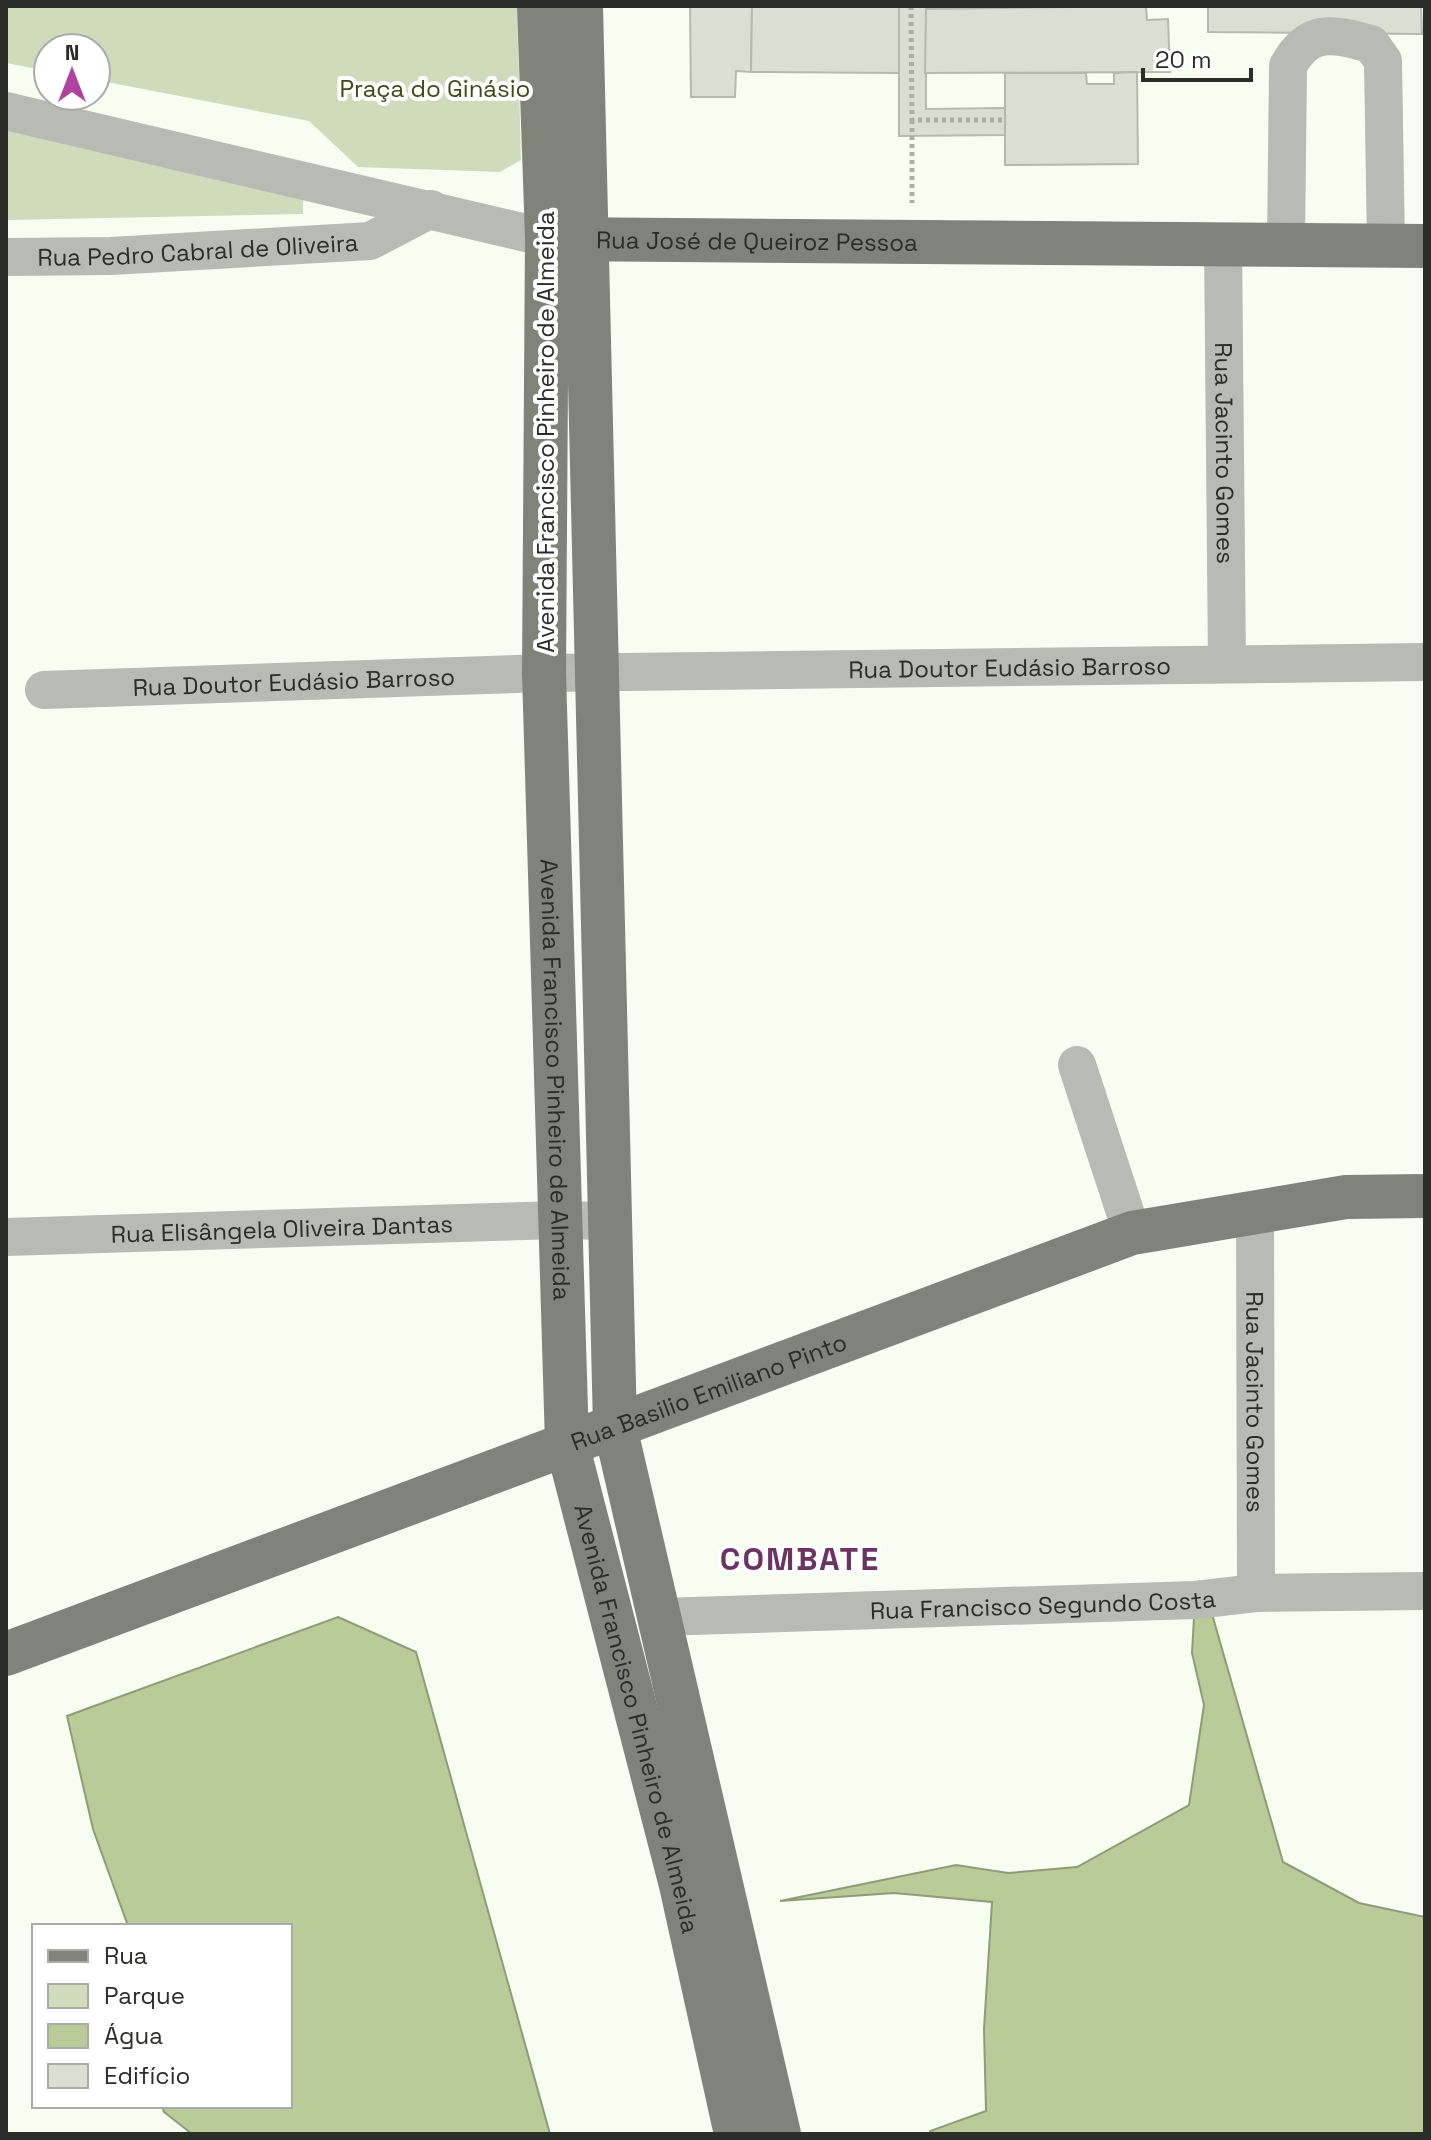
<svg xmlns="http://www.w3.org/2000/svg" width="1431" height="2140" viewBox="0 0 1431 2140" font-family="'Space Grotesk',sans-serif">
	<rect width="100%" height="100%" fill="#f8fdf1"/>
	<g fill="#d0dbbc">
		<polygon points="6,6 517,6 521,160 500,172 358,167 309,121 96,80 96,48 48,48 48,71 6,63"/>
		<polygon points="6,129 303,194 303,214 6,220"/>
	</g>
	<g fill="#b9cb99" stroke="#8e9c77" stroke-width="2">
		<polygon points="1195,1600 1208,1600 1283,1862 1359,1903 1425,1917 1425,2134 931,2134 930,2131 986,2111 984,2029 992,1902 894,1893 780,1901 956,1865 1008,1873 1077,1867 1189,1805 1204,1705 1192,1653"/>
		<polygon points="338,1617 416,1652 550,2134 192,2134 164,2112 162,2106 290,2106 290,1926 128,1926 93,1829 67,1716"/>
	</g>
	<g fill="#dadfd2" stroke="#b5baae" stroke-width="2">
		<polygon points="926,6 926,109 1005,108 1005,135 899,136 899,6"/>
		<polygon points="1146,6 1147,20 1168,19 1170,72 925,73 926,9"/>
		<polygon points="1208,6 1421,6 1422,34 1208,32"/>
		<polygon points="690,7 752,7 751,72 736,71 735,97 691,97"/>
		<polygon points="752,7 899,7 899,73 751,72"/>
		<polygon points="1137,72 1138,164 1005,165 1005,73 1086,73 1087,84 1114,84 1114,73"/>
	</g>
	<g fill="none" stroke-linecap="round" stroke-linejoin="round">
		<g stroke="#abafa6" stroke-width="5" stroke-dasharray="4 4" stroke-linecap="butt">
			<polyline points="911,6 912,120 1005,120"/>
			<polyline points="912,120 912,203"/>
		</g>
		<g stroke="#b8bab4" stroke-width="38">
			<polyline points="6,111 547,238"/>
			<path id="s1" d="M 1223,243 L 1227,663"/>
			<path d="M 1286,243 L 1288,66 C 1309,27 1333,34 1371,44 L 1383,61 L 1386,246"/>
			<path id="s2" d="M 6,257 L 111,256 L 370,241 L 431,209"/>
			<path id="s3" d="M 44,690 L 544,673 L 1425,662"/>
			<polyline points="1077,1065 1132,1233"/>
			<path id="s4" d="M 1255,1212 L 1256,1593"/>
			<path id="s5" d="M 6,1237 L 558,1220 L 611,1221"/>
			<path id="s6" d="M 659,1617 L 1195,1600 L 1256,1593 L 1425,1591"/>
		</g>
		<g stroke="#7f8379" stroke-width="44">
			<path id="s7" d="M 539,6 L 547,238 L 544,673 L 567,1444 L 681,1885 L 736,2134"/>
			<polyline points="581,6 615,1427 779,2134"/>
			<path id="s8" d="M 555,239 L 1425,246"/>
			<path id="s9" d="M 6,1654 L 1132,1233 L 1346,1197 L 1425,1196"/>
		</g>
	</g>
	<g text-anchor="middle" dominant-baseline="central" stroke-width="8" stroke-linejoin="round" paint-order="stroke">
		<g font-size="24" fill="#3c4b16" stroke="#fff">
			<text x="435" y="88">Praça do Ginásio</text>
		</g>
		<g font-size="24" fill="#2b2d28" stroke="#fff">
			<text stroke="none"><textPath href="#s8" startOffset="202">Rua José de Queiroz Pessoa</textPath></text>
			<text stroke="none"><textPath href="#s2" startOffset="192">Rua Pedro Cabral de Oliveira</textPath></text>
			<text transform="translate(545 432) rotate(-90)">Avenida Francisco Pinheiro de Almeida</text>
			<text stroke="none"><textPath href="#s1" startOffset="210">Rua Jacinto Gomes</textPath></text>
			<text stroke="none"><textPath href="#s3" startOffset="966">Rua Doutor Eudásio Barroso</textPath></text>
			<text stroke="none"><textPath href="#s3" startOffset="250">Rua Doutor Eudásio Barroso</textPath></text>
			<text stroke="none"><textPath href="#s7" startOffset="1074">Avenida Francisco Pinheiro de Almeida</textPath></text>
			<text stroke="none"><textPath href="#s5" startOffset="276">Rua Elisângela Oliveira Dantas</textPath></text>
			<text stroke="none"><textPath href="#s9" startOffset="750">Rua Basilio Emiliano Pinto</textPath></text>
			<text stroke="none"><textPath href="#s4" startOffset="190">Rua Jacinto Gomes</textPath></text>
			<text stroke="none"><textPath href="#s6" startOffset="384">Rua Francisco Segundo Costa</textPath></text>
			<text stroke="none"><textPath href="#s7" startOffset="1722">Avenida Francisco Pinheiro de Almeida</textPath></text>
		</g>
		<g font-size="32" font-weight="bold" letter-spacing="2" fill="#6a3361" stroke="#fff">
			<text x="800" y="1559">COMBATE</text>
		</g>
	</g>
	<rect width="1431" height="2140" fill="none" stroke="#2b2d28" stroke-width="16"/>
	<rect x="32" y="1924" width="260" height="184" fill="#ffffff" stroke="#aaaba9" stroke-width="2"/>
	<rect x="48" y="1950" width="40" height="12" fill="#7f8379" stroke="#aaaba9" stroke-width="2"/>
	<text x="104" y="1964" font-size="24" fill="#2b2d28">Rua</text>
	<rect x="48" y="1984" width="40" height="24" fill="#d0dbbc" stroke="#aaaba9" stroke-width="2"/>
	<text x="104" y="2004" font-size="24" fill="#2b2d28">Parque</text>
	<rect x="48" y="2024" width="40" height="24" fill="#b9cb99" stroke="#aaaba9" stroke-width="2"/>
	<text x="104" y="2044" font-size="24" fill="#2b2d28">Água</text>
	<rect x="48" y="2064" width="40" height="24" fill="#dadfd2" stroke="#aaaba9" stroke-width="2"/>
	<text x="104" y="2084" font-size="24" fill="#2b2d28">Edifício</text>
	<g transform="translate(72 72)"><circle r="38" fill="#ffffff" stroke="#aaaba9" stroke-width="2"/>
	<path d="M0-6L14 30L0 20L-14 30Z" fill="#af419f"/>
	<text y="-12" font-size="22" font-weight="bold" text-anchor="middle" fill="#2b2d28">N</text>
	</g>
	<path d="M1143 68v12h108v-12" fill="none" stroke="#2b2d28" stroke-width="4"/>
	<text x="1155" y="68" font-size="24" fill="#2b2d28" stroke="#ffffff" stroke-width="6" paint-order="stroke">20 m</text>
</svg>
